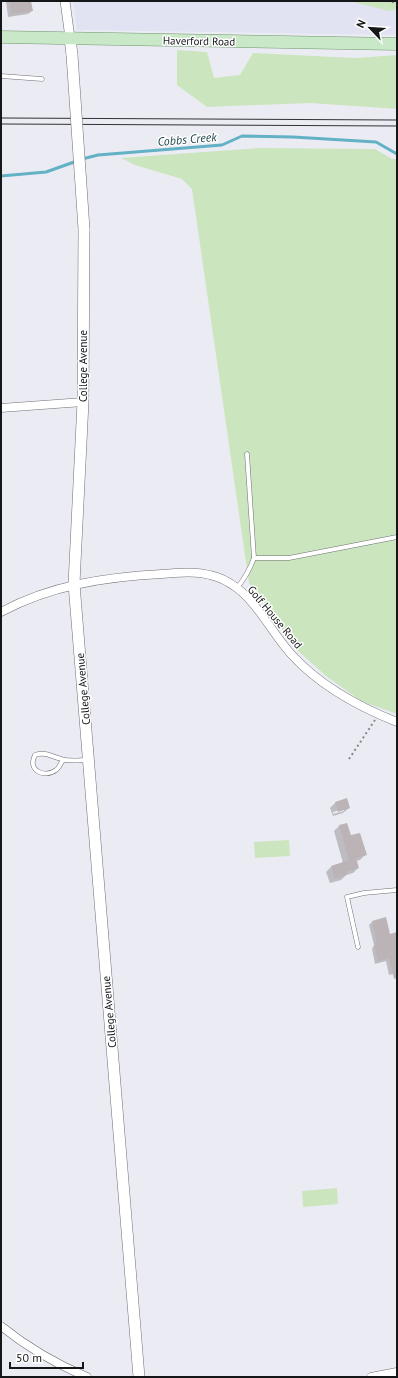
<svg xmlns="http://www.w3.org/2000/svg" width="398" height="1378" viewBox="0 0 398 1378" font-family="'PT Sans',sans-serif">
	<rect width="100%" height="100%" fill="#ebecf3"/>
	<polygon fill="#e1e3f2" points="73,1 397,1 397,35 77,30"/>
	<g fill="#cbe6bf">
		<polygon points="349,1 397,1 397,9 389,11"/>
		<polygon points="177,50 207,52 214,78 240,75 253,53 355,58 397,55 397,109 310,103 207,107 177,85"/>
		<polygon points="260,148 375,149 392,159 397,159 397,714 361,701 326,676 297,650 249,583 192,189 182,179 135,165 121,158"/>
		<polygon points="289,840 290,856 255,858 254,842"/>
		<polygon points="337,1188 338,1204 303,1207 302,1191"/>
	</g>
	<g fill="#0003" fill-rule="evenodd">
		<polygon points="6,1 30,1 32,11 28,14 8,17"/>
		<path d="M 335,803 L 349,808 L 343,813 L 333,816 L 330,808 ZM 344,809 L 344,811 L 333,814 L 333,812 Z"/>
		<polygon points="347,824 350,837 365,855 360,860 356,861 358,868 353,873 346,875 341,880 330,883 326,872 331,867 343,863 334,831 339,826"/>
		<polygon points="386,919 389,935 397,933 397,973 389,975 386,961 375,964 372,949 374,945 369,925 372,922"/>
	</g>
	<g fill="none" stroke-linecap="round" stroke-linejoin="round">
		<g stroke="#62b1c4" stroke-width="3">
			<polyline points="82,159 98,155 222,145 242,136 293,137 376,142 397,154"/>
			<polyline points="1,176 46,172 77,161"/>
		</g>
	</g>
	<g fill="#bcb3b6">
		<polygon points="10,1 31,1 33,11 11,14"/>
		<polygon points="347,798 350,808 338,812 335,802"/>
		<polygon points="347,823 351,835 360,833 367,855 356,858 359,868 346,872 347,875 335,879 331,866 349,860 339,825"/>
		<polygon points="386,917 390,934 397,932 397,978 394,979 389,958 378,961 374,945 376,945 375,942 377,942 372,921"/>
	</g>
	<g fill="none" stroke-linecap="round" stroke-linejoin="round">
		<defs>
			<g id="service">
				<polyline points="1,76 42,79"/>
				<polyline points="247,454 254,558"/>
				<path d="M 237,588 C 245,578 250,569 254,558 L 289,558 L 397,537"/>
				<path d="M 63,760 C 61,763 59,768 56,770 C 44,779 27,770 35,755 C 46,751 54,758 66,760 C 73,761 81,760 88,760"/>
				<polyline points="358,947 347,897 364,893 397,890"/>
			</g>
			<g id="minor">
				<polyline points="1,408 83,402"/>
				<path d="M 1,612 C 51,585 106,577 162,574 C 178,573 194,571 210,575 C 220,577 229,582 237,588 C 258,604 273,634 291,654 C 319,685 359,707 397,722"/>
				<path d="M 1,1326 C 27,1347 56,1364 87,1377"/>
				<polyline points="371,1377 397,1372"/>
			</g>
			<polyline id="tertiary" points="65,1 70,38"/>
			<g id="secondary">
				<polyline points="70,38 72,55"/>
				<polyline points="84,229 83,402 74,584 139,1377"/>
			</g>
			<polyline id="primary" points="1,37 397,44"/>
		</defs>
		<use href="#service" stroke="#6e6f75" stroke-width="5"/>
		<use href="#minor" stroke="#6e6f75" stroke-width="9"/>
		<use href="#tertiary" stroke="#6e6f75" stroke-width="10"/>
		<use href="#secondary" stroke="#6e6f75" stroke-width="12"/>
		<use href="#primary" stroke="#729572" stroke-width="13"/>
		<g stroke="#85868b" stroke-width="2" stroke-dasharray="2 3" stroke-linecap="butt">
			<polyline points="280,1 281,1"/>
			<polyline points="387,1 397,3"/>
			<polyline points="349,759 375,720"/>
		</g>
		<use href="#service" stroke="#fff" stroke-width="4"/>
		<use href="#minor" stroke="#fff" stroke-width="8"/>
		<use href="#tertiary" stroke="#fff" stroke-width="9"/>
		<use href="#secondary" stroke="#fff" stroke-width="11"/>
		<use href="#primary" stroke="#c8e8c8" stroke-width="12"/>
		<g stroke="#313234" stroke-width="1">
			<polyline points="1,118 397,120"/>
			<polyline points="1,124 397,126"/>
		</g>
		<defs>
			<polyline id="secondary-bridge" points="72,55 84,229"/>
		</defs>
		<use href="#secondary-bridge" stroke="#6e6f75" stroke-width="12" stroke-linecap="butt"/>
		<use href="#secondary-bridge" stroke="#fff" stroke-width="11"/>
	</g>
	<g text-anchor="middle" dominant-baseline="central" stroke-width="3" stroke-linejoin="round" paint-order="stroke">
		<g font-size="11" fill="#151618" stroke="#fff">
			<text transform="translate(199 41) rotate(1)">Haverford Road</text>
			<text transform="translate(83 366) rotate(-90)">College Avenue</text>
			<text transform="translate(275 617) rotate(50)">Golf House Road</text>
			<text transform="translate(83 689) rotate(-95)">College Avenue</text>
			<text transform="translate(109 1012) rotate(-95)">College Avenue</text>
		</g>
		<g font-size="12" font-style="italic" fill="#193f48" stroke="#fff">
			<text transform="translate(187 139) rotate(-5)">Cobbs Creek</text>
		</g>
	</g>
	<rect width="398" height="1378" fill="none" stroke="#151618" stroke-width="4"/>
	<g transform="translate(370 28) rotate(295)" stroke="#ffffff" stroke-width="3" paint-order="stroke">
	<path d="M0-3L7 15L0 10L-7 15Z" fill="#151618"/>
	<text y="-6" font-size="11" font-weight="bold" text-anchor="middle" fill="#151618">N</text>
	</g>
	<path d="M10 1362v6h73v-6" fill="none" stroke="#151618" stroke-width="2"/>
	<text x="16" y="1362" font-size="12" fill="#151618" stroke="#ffffff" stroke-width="3" paint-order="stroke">50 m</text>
</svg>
